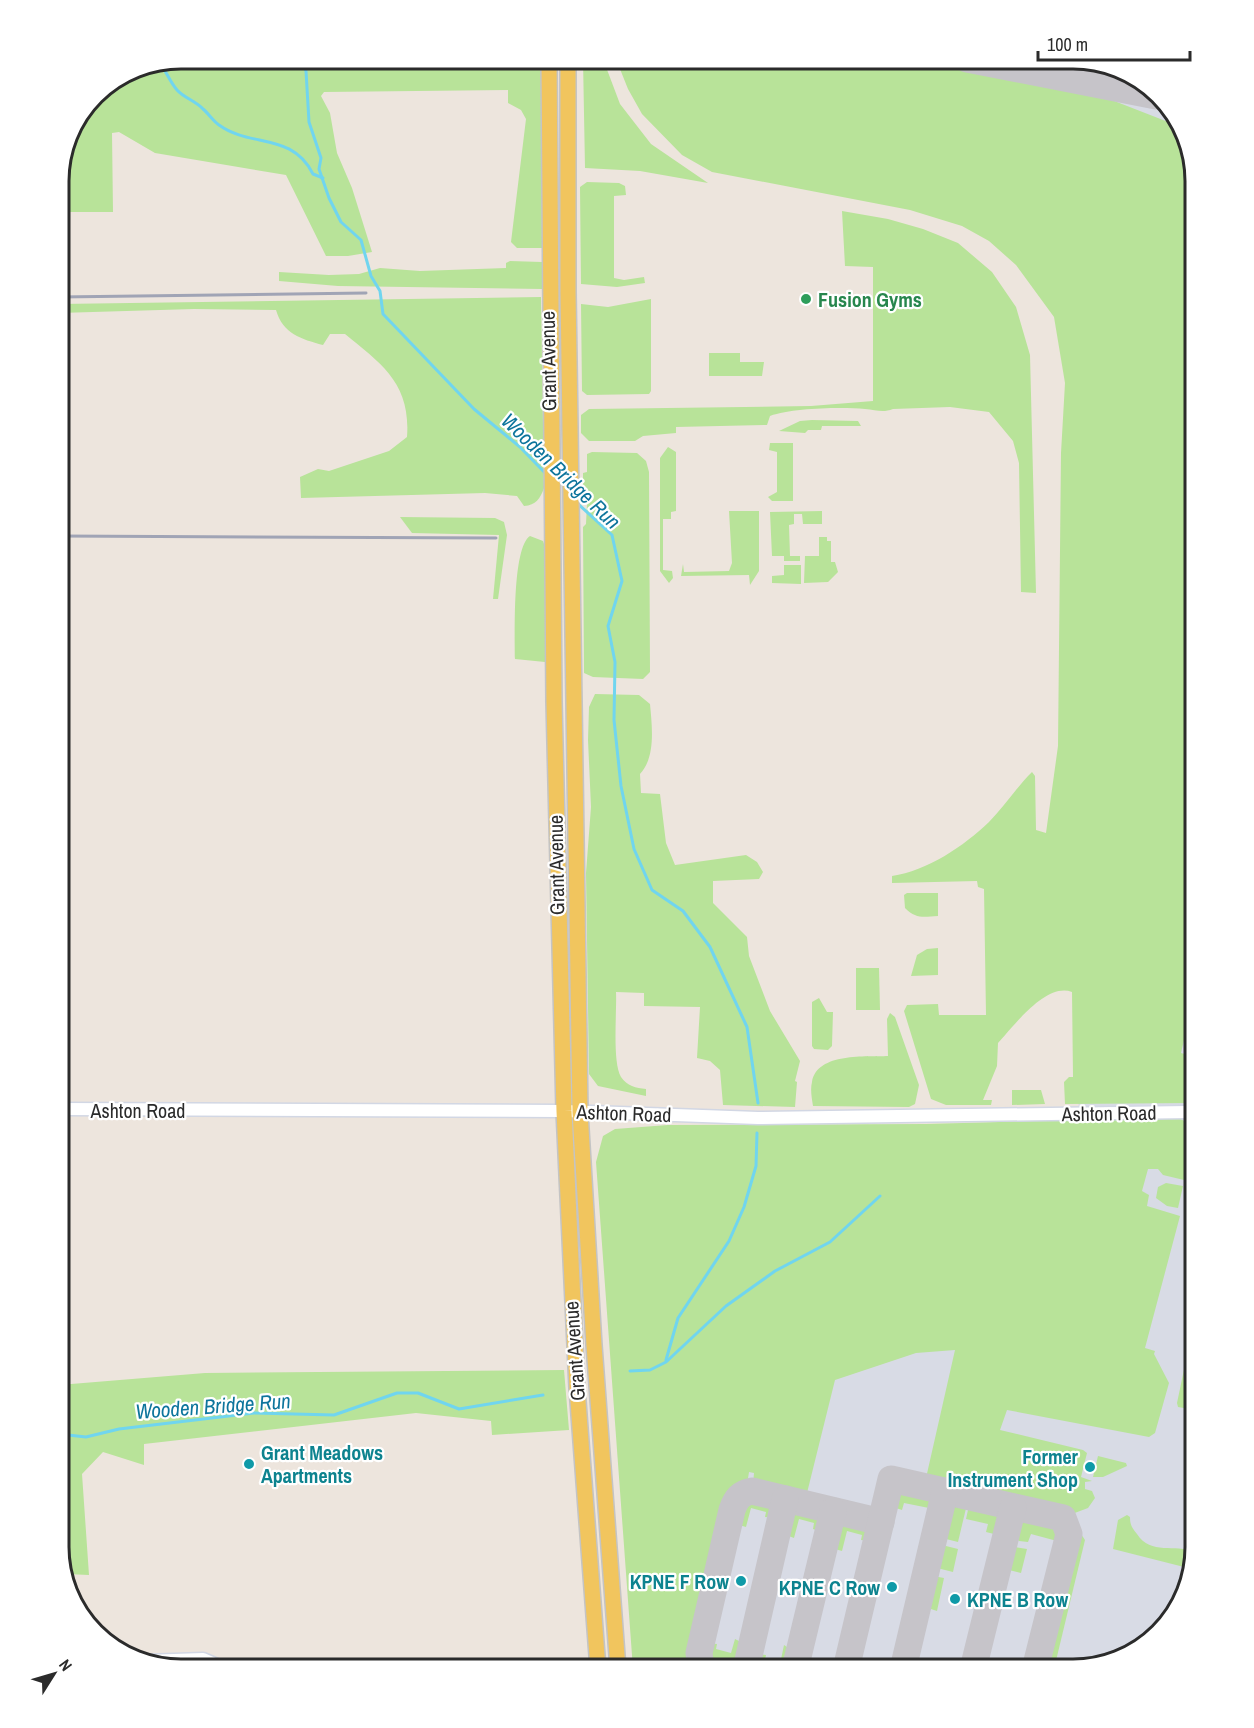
<svg xmlns="http://www.w3.org/2000/svg" width="1254" height="1728" viewBox="0 0 1254 1728" font-family="'Archivo Narrow',sans-serif">
	<rect width="100%" height="100%" fill="#ede5dd"/>
	<polygon fill="#d8dbe5" points="633,59 1081,59 1135,75 1179,119 1195,181 1195,1548 1179,1609 1135,1653 1074,1669 633,1669 613,1140 1079,1131 1063,192"/>
	<g fill="#b8e399">
		<polygon points="181,59 541,59 542,248 517,248 511,242 526,119 521,110 508,103 508,90 324,92 321,96 330,113 337,153 352,188 372,252 348,256 326,256 286,175 155,153 119,132 112,133 113,212 59,212 59,172 71,127 100,89 134,68"/>
		<polygon points="583,59 603,59 620,104 651,144 708,183 640,171 585,168"/>
		<path d="M 616,59 L 915,59 L 1104,97 L 1181,127 L 1195,181 L 1195,994 L 1181,1053 L 1195,1057 L 1195,1103 L 1065,1104 L 1064,1082 L 1069,1077 L 1073,1077 L 1072,992 C 1046,982 1014,1026 998,1043 L 997,1066 L 983,1100 L 992,1100 L 991,1105 L 946,1105 L 931,1099 L 904,1011 L 907,1005 L 938,1004 L 939,1015 L 986,1015 L 984,889 L 978,887 L 977,881 L 892,883 L 892,876 C 927,871 964,846 989,822 C 1004,807 1016,788 1032,772 L 1035,776 L 1036,830 L 1046,833 L 1058,746 L 1061,453 L 1065,383 L 1054,317 L 1016,265 L 989,241 L 962,226 L 910,210 L 712,172 L 682,155 L 642,114 L 628,89 Z"/>
		<polygon points="587,182 619,183 625,186 626,195 614,196 614,278 624,280 644,277 645,283 617,287 581,284 580,187"/>
		<path d="M 842,211 L 888,219 L 923,229 L 958,243 L 992,272 L 1016,307 L 1030,355 L 1036,593 L 1021,592 L 1019,463 L 1013,441 L 989,412 L 950,407 L 893,409 C 883,413 876,410 865,409 C 841,407 793,408 770,416 L 767,425 L 676,427 L 676,433 L 643,436 L 635,441 L 589,441 L 581,433 L 581,415 L 589,409 L 811,406 L 873,401 L 873,267 L 845,266 Z"/>
		<polygon points="510,261 542,262 542,289 338,286 279,281 279,272 329,275 359,274 380,268 420,271 506,268 506,263"/>
		<path d="M 541,297 L 544,488 C 540,499 536,505 524,506 L 517,496 L 485,493 L 301,498 L 300,477 L 318,469 L 329,471 L 389,451 L 407,437 C 411,384 382,364 345,334 L 330,334 L 323,345 C 301,339 283,334 276,310 L 194,309 L 59,313 L 59,304 Z"/>
		<polygon points="651,299 651,391 649,394 587,395 582,391 581,304 608,307"/>
		<polygon points="709,353 740,353 740,362 764,362 762,376 709,376"/>
		<polygon points="812,420 858,421 861,426 822,426 821,430 808,430 805,433 779,431 800,421"/>
		<polygon points="770,443 793,443 793,501 772,501 768,497 777,492 777,452 769,450"/>
		<polygon points="668,447 676,452 676,511 671,512 671,519 663,519 663,570 672,571 673,578 669,583 660,571 660,458"/>
		<polygon points="592,452 637,453 646,461 649,472 650,672 643,679 593,677 584,673 583,527 586,524 587,504 583,500 583,473 587,472 587,454"/>
		<polygon points="729,511 759,511 759,571 750,585 749,575 681,576 683,564 684,572 729,571 732,563"/>
		<polygon points="822,511 822,524 803,524 802,514 794,514 794,524 789,525 790,556 800,556 800,561 784,561 784,556 772,556 770,512"/>
		<polygon points="400,517 495,518 504,522 507,535 498,599 493,599 499,535 412,533"/>
		<path d="M 530,536 L 543,541 L 545,547 L 545,662 L 515,659 C 515,635 512,548 530,536 Z"/>
		<polygon points="819,537 827,537 827,541 831,541 831,562 835,562 838,572 828,582 804,583 805,556 819,556"/>
		<polygon points="784,565 801,565 801,584 772,583 772,576 784,575"/>
		<path d="M 595,694 L 639,695 L 650,704 C 652,726 656,757 640,774 L 641,793 L 660,794 L 666,843 L 675,865 L 746,855 L 757,862 L 763,872 L 759,879 L 713,881 L 713,903 L 747,937 L 749,956 L 770,1011 L 800,1061 L 795,1081 L 797,1082 L 795,1107 L 723,1105 L 720,1070 L 710,1061 L 697,1058 L 700,1007 L 644,1006 L 644,993 L 616,992 C 617,1011 612,1062 621,1077 C 627,1086 636,1088 646,1089 L 646,1096 L 598,1086 L 589,1074 L 586,873 L 591,807 L 588,740 L 589,707 Z"/>
		<path d="M 907,893 L 938,893 L 938,916 C 923,917 916,919 905,908 L 904,895 Z"/>
		<polygon points="938,948 938,975 911,976 917,955 927,949"/>
		<polygon points="856,968 879,968 880,1010 856,1010"/>
		<polygon points="819,998 827,1012 833,1012 832,1046 828,1050 814,1049 812,1046 812,1002"/>
		<path d="M 890,1013 L 895,1017 L 919,1085 L 915,1104 L 909,1107 L 813,1106 C 812,1099 810,1090 812,1082 C 817,1052 867,1057 888,1056 L 887,1019 Z"/>
		<polygon points="1012,1090 1041,1090 1045,1104 1012,1105"/>
		<path d="M 1177,1117 L 1195,1127 L 1195,1155 L 1190,1153 L 1184,1180 L 1163,1175 L 1158,1169 L 1148,1169 L 1142,1191 L 1149,1195 L 1147,1206 L 1180,1216 L 1145,1348 L 1155,1351 L 1154,1354 L 1169,1383 L 1155,1433 L 1149,1437 L 1007,1410 L 1000,1430 L 1083,1450 L 1087,1453 L 1081,1477 L 1092,1481 L 1085,1482 L 1085,1489 L 1092,1491 L 1095,1498 L 1088,1508 L 1072,1514 L 926,1478 L 955,1350 L 916,1353 L 835,1380 L 806,1497 L 753,1485 L 754,1473 L 749,1472 L 747,1485 L 730,1497 C 717,1548 692,1618 697,1669 L 633,1669 L 596,1162 L 603,1136 L 615,1129 L 668,1125 L 926,1124 Z"/>
		<polygon points="1166,1183 1183,1186 1178,1208 1167,1206 1156,1198 1158,1187"/>
		<polygon points="1186,1360 1195,1360 1195,1410 1178,1407 1177,1403"/>
		<polygon points="564,1370 569,1430 492,1435 491,1421 416,1413 144,1444 144,1465 103,1452 82,1474 89,1575 66,1574 59,1547 59,1385 205,1373"/>
		<polygon points="1098,1456 1126,1463 1127,1466 1103,1477 1093,1477"/>
		<polygon points="907,1486 931,1490 937,1499 934,1509 904,1503 902,1510 893,1507 896,1493"/>
		<polygon points="749,1497 774,1503 777,1510 775,1518 765,1517 766,1512 751,1508 746,1527 739,1525 736,1521 741,1502"/>
		<polygon points="963,1499 968,1500 958,1542 946,1539 942,1533 948,1507"/>
		<polygon points="970,1501 1001,1510 1003,1521 1000,1532 994,1534 986,1532 988,1524 966,1519"/>
		<polygon points="801,1508 822,1515 826,1522 819,1531 813,1529 814,1523 799,1519 794,1538 786,1535 789,1514"/>
		<path d="M 1127,1515 L 1130,1517 C 1130,1525 1132,1528 1137,1534 C 1151,1556 1175,1543 1194,1552 L 1189,1571 L 1189,1562 L 1185,1562 L 1184,1567 L 1113,1549 L 1118,1520 Z"/>
		<polygon points="1026,1516 1056,1522 1062,1525 1063,1536 1057,1541 1031,1534 1028,1542 1019,1541 1013,1536 1014,1527"/>
		<polygon points="849,1520 867,1525 873,1531 871,1541 861,1540 862,1535 847,1531 842,1551 835,1549 832,1545 837,1525"/>
		<polygon points="1081,1534 1085,1540 1054,1669 1043,1669 1075,1539"/>
		<polygon points="946,1546 958,1549 953,1572 937,1568 934,1563 937,1550"/>
		<polygon points="1015,1547 1027,1549 1021,1573 1009,1570 1005,1566 1008,1550"/>
		<polygon points="933,1576 944,1578 937,1611 928,1608 926,1613 923,1611"/>
		<polygon points="735,1639 745,1644 740,1664 737,1667 708,1659 706,1646 708,1643 717,1644 716,1649 731,1653"/>
		<polygon points="784,1645 793,1651 789,1669 752,1669 754,1656 758,1654 766,1655 765,1660 780,1664"/>
	</g>
	<g fill="none" stroke-linecap="round" stroke-linejoin="round">
		<g stroke="#70d5ef" stroke-width="3">
			<polyline points="300,59 306,71 309,122 321,158 319,169 329,198 341,222 361,240 371,276 380,291 383,314 474,409 520,447 547,475"/>
			<path d="M 160,63 C 166,71 170,82 177,90 C 184,98 196,101 203,109 C 209,114 213,121 219,125 C 251,148 292,132 313,174 L 323,178"/>
			<polyline points="576,502 612,535 622,581 608,626 615,662 614,720 621,786 634,849 652,890 683,911 710,947 747,1027 758,1103"/>
			<polyline points="666,1360 678,1318 729,1241 744,1207 756,1166 757,1133"/>
			<polyline points="630,1371 650,1370 666,1362 726,1306 775,1271 830,1242 880,1196"/>
			<polyline points="59,1434 86,1437 119,1429 254,1413 334,1415 397,1393 418,1393 459,1409 543,1395"/>
		</g>
		<g stroke="#c6c4c9" stroke-width="27">
			<polyline points="967,59 1156,96"/>
			<path d="M 701,1669 L 699,1653 L 732,1510 C 736,1499 740,1493 752,1491 L 881,1522"/>
			<polyline points="746,1669 785,1499"/>
			<polyline points="795,1669 833,1511"/>
			<polyline points="846,1669 891,1479 1063,1518 1069,1534 1035,1669"/>
			<polyline points="903,1669 945,1491"/>
			<polyline points="973,1669 1013,1507"/>
		</g>
		<defs>
			<g id="minor">
				<polyline points="59,1109 564,1111 758,1118 1188,1112"/>
				<polyline points="144,1661 203,1659 226,1669"/>
			</g>
			<g id="major">
				<polyline points="549,59 554,702 564,1111 577,1388 598,1669"/>
				<polyline points="568,59 568,292 580,1112 594,1345 618,1669"/>
			</g>
		</defs>
		<use href="#minor" stroke="#d2d7e4" stroke-width="15"/>
		<use href="#major" stroke="#c4c4c4" stroke-width="18"/>
		<use href="#minor" stroke="#fff" stroke-width="12"/>
		<use href="#major" stroke="#f1c55e" stroke-width="15"/>
		<g stroke="#a0a4b5" stroke-width="3">
			<polyline points="59,297 366,293"/>
			<polyline points="59,536 496,538"/>
		</g>
	</g>
	<circle fill="#2e9e5b" stroke="#fff" stroke-width="2" cx="806" cy="299" r="6"/>
	<g fill="#0f9aa8" stroke="#fff" stroke-width="2">
		<circle cx="249" cy="1464" r="6"/>
		<circle cx="1090" cy="1467" r="6"/>
		<circle cx="741" cy="1581" r="6"/>
		<circle cx="892" cy="1587" r="6"/>
		<circle cx="955" cy="1599" r="6"/>
	</g>
	<g text-anchor="middle" dominant-baseline="central" stroke-width="4.5" stroke-linejoin="round" paint-order="stroke">
		<g font-size="20" font-weight="bold" fill="#27864d" stroke="#fff" text-anchor="start">
			<text x="818" y="299">Fusion Gyms</text>
		</g>
		<g font-size="20" fill="#2b2b2b" stroke="#fff">
			<text transform="translate(548 361) rotate(-91)">Grant Avenue</text>
			<text transform="translate(556 865) rotate(-91)">Grant Avenue</text>
			<text x="138" y="1110">Ashton Road</text>
			<text transform="translate(624 1113) rotate(2)">Ashton Road</text>
			<text transform="translate(1109 1113) rotate(-1)">Ashton Road</text>
			<text transform="translate(574 1351) rotate(-94)">Grant Avenue</text>
		</g>
		<g font-size="20" font-weight="bold" fill="#0d838f" stroke="#fff" text-anchor="end">
			<text x="261" y="1452" text-anchor="start">Grant Meadows<tspan x="261" dy="23">Apartments</tspan></text>
			<text x="1078" y="1456">Former<tspan x="1078" dy="23">Instrument Shop</tspan></text>
			<text x="729" y="1581">KPNE F Row</text>
			<text x="880" y="1587">KPNE C Row</text>
			<text x="967" y="1599" text-anchor="start">KPNE B Row</text>
		</g>
		<g font-size="21" font-style="italic" fill="#0d759c" stroke="#fff">
			<text transform="translate(561 471) rotate(44)">Wooden Bridge Run</text>
			<text transform="translate(213 1406) rotate(-4)">Wooden Bridge Run</text>
		</g>
	</g>
	<path d="M0 0H1254V1728H0ZM181 69H1073A112 112 0 0 1 1185 181V1547A112 112 0 0 1 1073 1659H181A112 112 0 0 1 69 1547V181A112 112 0 0 1 181 69Z" fill="#fff" fill-rule="evenodd"/>
	<path fill="none" stroke="#2b2b2b" stroke-width="3" d="M181 69H1073A112 112 0 0 1 1185 181V1547A112 112 0 0 1 1073 1659H181A112 112 0 0 1 69 1547V181A112 112 0 0 1 181 69Z"/>
	<g transform="translate(54 1674) rotate(53)" stroke="#ffffff" stroke-width="4.5" paint-order="stroke">
	<path d="M0-4.5L10 22L0 15L-10 22Z" fill="#2b2b2b"/>
	<text y="-9" font-size="16" font-weight="bold" text-anchor="middle" fill="#2b2b2b">N</text>
	</g>
	<path d="M1038 51v9h152v-9" fill="none" stroke="#2b2b2b" stroke-width="3"/>
	<text x="1047" y="51" font-size="18" fill="#2b2b2b" stroke="#ffffff" stroke-width="4.5" paint-order="stroke">100 m</text>
</svg>
